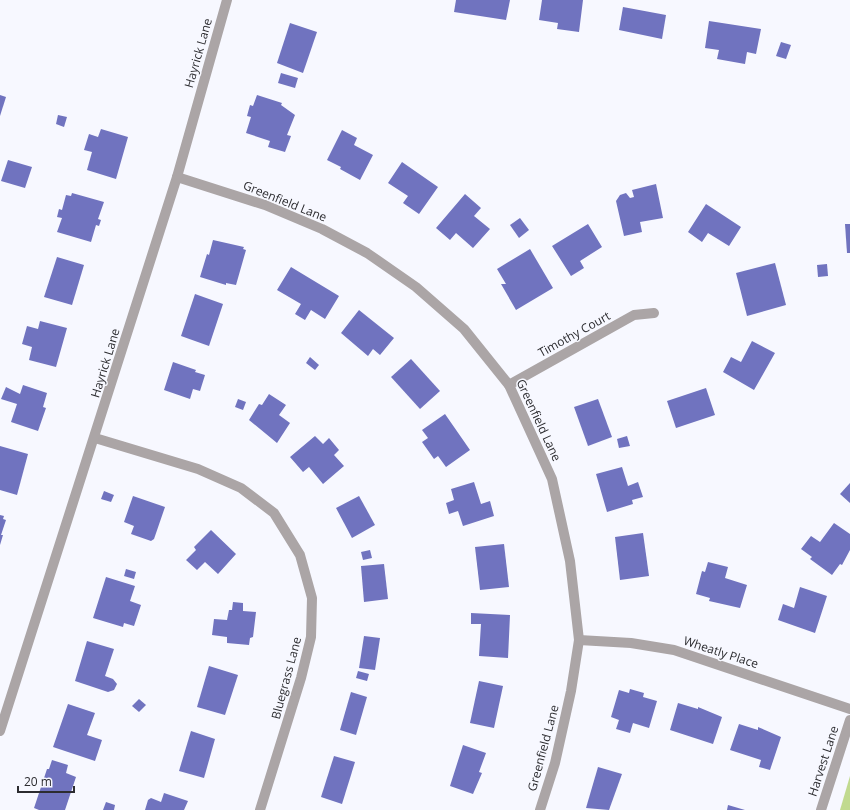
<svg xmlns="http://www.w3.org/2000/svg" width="850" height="810" viewBox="0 0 850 810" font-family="'Open Sans',sans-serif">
	<rect width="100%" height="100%" fill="#f7f8ff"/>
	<polygon fill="#c1da8f" points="850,776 850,810 840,810"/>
	<g fill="#7073bf">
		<polygon points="456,0 510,0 506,20 454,12"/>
		<polygon points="542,0 583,0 579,32 557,29 558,23 539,20"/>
		<polygon points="623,7 666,15 662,39 619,30"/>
		<polygon points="709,21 761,29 756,54 747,52 745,64 717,59 719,50 705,48"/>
		<polygon points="290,23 317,32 303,73 277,63"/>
		<polygon points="781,42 791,45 786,59 776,56"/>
		<polygon points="281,73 298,78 295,88 278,83"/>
		<polygon points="0,95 6,97 0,116"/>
		<polygon points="257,95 282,103 281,105 295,115 287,135 291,136 285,152 268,147 270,141 246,133 251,117 247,116 250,105 253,106"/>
		<polygon points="58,115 67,117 64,127 56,124"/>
		<polygon points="101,129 128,137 116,179 87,170 92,152 84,150 89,134 98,137"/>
		<polygon points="342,130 357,138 354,145 373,155 360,180 340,169 341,167 327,160"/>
		<polygon points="8,160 32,167 25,188 1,181"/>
		<polygon points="402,162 438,187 419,214 403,203 408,196 388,183"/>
		<polygon points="656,184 663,218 640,222 642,232 624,236 616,201 620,195 626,193 630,198 634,197 632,190"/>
		<polygon points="72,193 104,202 98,219 101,220 99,226 96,225 91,242 57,232 62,218 57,217 59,209 62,210 66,195 71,196"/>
		<polygon points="465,194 481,208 474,216 490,229 473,248 456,233 450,240 436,228"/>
		<polygon points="706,204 741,227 729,246 708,233 702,242 688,232"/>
		<polygon points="520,218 529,230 519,238 510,225"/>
		<polygon points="588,224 602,247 580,261 584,268 571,276 552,246"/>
		<polygon points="845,224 850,224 850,253 847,253"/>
		<polygon points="213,240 244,247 243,249 246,250 236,285 226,283 226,285 200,277 207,254 209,255"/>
		<polygon points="530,249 553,288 516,310 501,284 506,284 497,269"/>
		<polygon points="57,257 84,265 72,305 44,297"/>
		<polygon points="775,263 786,305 747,316 736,273"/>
		<polygon points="827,264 828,276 818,277 817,265"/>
		<polygon points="291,267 339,296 325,319 311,310 305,320 295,314 301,304 277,290"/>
		<polygon points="195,294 223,304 209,346 181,336"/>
		<polygon points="359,310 394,338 380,355 373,349 368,356 341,333"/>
		<polygon points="40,321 67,328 56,367 29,360 32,347 22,344 27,326 38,329"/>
		<polygon points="752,341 775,353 754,390 723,372 731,357 741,362"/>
		<polygon points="310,357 319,365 315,370 306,363"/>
		<polygon points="411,359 440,391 420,409 391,377"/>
		<polygon points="173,362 196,370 195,372 205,375 200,391 193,389 190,399 164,390"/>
		<polygon points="23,385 47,393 43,407 46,408 38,431 11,422 17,404 1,399 6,387 20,394"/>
		<polygon points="706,388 715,415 676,428 667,401"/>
		<polygon points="269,394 286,405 279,415 290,423 277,443 249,420 259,404 262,405"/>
		<polygon points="238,399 246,402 243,410 235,407"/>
		<polygon points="598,399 612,437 588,446 574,407"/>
		<polygon points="445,414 470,450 446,467 438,456 434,459 422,442 428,438 422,430"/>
		<polygon points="315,436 323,444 329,438 339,450 334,455 344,466 323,484 309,467 303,472 290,457"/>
		<polygon points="627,436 630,446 619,448 617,439"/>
		<polygon points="0,446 28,454 17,495 0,490"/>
		<polygon points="622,467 628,486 638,482 643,497 632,500 633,504 607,512 596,474"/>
		<polygon points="474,482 481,504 490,501 494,516 463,526 458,511 449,514 446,503 454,500 451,489"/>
		<polygon points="850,483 850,503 840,494"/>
		<polygon points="104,491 114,495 111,502 101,499"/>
		<polygon points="133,496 165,507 154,539 151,541 131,534 134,526 124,522"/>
		<polygon points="359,496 375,525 352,538 336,508"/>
		<polygon points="0,515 4,516 3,519 6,520 1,535 3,535 0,545"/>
		<polygon points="834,523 850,534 850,550 842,565 840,564 832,575 810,559 812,557 801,549 811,536 820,542"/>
		<polygon points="211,530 236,554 218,574 205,562 197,570 186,560 196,550 194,547"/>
		<polygon points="643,533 649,576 620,580 615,537"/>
		<polygon points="504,544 509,587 480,590 475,547"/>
		<polygon points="370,550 372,558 363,560 361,552"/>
		<polygon points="708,562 728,567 725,578 747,585 740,608 709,601 710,598 696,594 702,571 705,572"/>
		<polygon points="384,564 388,599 364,602 361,566"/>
		<polygon points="126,569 136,572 134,579 124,576"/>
		<polygon points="106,577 135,586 130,601 141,605 134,626 124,623 123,627 93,618"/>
		<polygon points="800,587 827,596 815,633 778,620 783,604 794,608"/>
		<polygon points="233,602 243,603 243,611 256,612 253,637 250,638 249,645 227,643 227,637 212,635 214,619 227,620 229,610 232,610"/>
		<polygon points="471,613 510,615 508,658 479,656 481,624 471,624"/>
		<polygon points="364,636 380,638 375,670 359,668"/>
		<polygon points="87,641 114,649 105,676 113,679 117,684 114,690 108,692 75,681"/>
		<polygon points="209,666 238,675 225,715 197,707"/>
		<polygon points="358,671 369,674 367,681 356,678"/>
		<polygon points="479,681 503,686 494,728 470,723"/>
		<polygon points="630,689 644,693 643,697 657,701 649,728 633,723 630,733 616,729 619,720 611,717 619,690 629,693"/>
		<polygon points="351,692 367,697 356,735 340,730"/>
		<polygon points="139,699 146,705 139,712 132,706"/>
		<polygon points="678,703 698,709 698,707 722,717 713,744 670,730"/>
		<polygon points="68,704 95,713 87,735 102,740 95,761 53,747"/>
		<polygon points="739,724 758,730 758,727 781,737 770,770 759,767 761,760 730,750"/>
		<polygon points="191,731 215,739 204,778 179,771"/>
		<polygon points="463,745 486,753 479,772 482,773 473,794 450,786"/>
		<polygon points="334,756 355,762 342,804 321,797"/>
		<polygon points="52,760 68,765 66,773 76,777 65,810 39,810 34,808 47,769 49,769"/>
		<polygon points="598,767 622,774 609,810 586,808"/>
		<polygon points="164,793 188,801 184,810 145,810 148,800 151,798 161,802"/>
		<polygon points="106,802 115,805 114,810 103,810"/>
		<polygon points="728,805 745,810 727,810"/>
	</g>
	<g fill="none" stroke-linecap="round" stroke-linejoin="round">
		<g stroke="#aba5a6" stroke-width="10">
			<polyline points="177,177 265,205 322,229 367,253 416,287 464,329 509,385 552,479 570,561 579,640 571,691 555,763 540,810"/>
			<polyline points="509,385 634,315 654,313"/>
			<polyline points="95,438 198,469 241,488 274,513 300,555 312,598 311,637 301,678 260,810"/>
			<polyline points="579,640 631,643 674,650 850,709"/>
			<polyline points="0,731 177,177 227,0"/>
			<polyline points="821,810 850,720"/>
		</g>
	</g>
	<g text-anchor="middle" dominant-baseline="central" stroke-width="3" stroke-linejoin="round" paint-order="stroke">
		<g font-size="12" fill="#2c2c30" stroke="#f7f8ff">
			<text transform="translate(198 53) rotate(-74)">Hayrick Lane</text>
			<text transform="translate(285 201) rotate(22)">Greenfield Lane</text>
			<text transform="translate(574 334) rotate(-29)">Timothy Court</text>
			<text transform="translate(105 363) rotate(-73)">Hayrick Lane</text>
			<text transform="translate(539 420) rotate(65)">Greenfield Lane</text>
			<text transform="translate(721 652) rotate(18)">Wheatly Place</text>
			<text transform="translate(286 678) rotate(-75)">Bluegrass Lane</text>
			<text transform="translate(543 748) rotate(-75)">Greenfield Lane</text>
			<text transform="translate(823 761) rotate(-72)">Harvest Lane</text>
		</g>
	</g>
	<path d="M18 786v6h56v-6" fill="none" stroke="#2c2c30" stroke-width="2"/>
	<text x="24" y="786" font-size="12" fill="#2c2c30" stroke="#f7f8ff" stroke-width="3" paint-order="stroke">20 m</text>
</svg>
